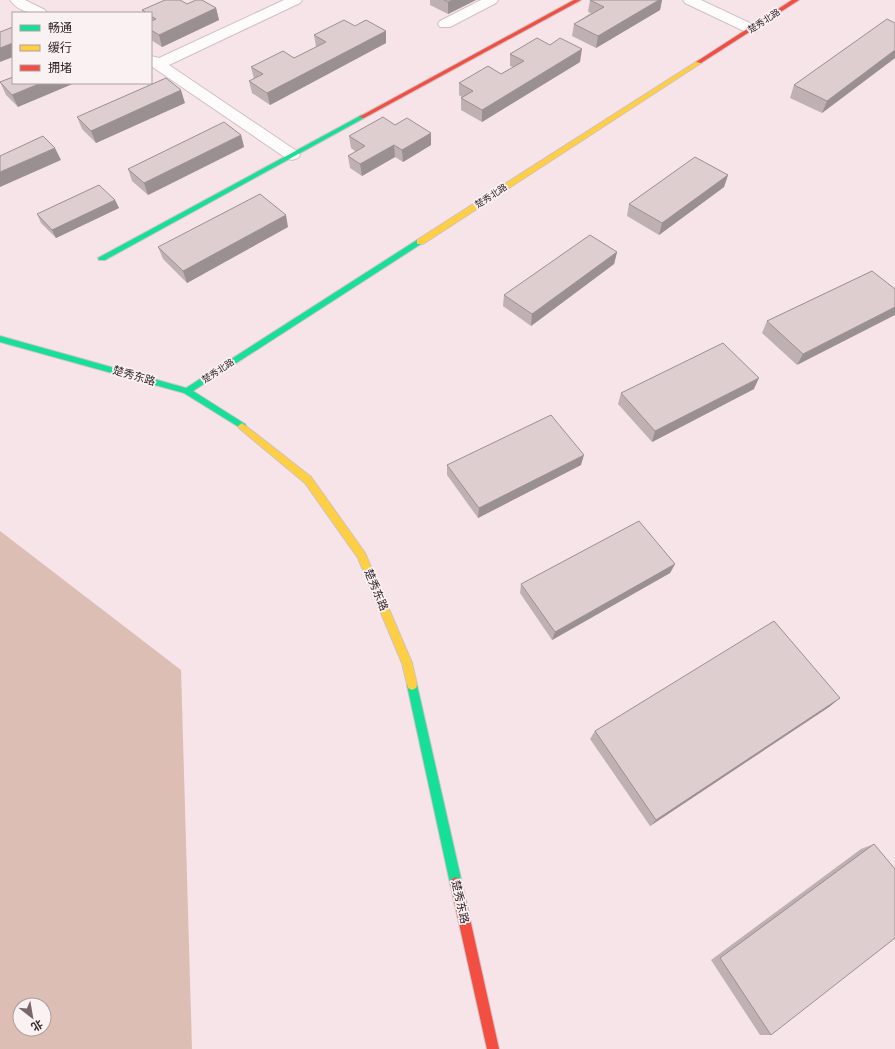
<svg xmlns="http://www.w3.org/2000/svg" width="895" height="1049" viewBox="0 0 895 1049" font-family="Rubik,'Noto Sans SC',sans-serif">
	<rect width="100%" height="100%" fill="#f6e4e8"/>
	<path fill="#dcbeb4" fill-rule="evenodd" d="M 0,531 L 181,670 L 192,1049 L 0,1049 ZM 20,1005 L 44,1005 L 44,1029 L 20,1029 Z"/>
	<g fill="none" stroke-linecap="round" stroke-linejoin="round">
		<defs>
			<g id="street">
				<path d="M 10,0 L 25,0 L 45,10 L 47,13 C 32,13 19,13 10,0 Z"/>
				<polygon points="284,0 302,0 300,3 169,65 298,152 300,155 298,158 292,160 286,158 151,66 151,56 159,58"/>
				<polygon points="481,0 498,0 496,3 450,27 440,27 438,24 440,21"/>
				<polygon points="683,0 701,0 756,26 758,29 756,32 746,32 685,3"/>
			</g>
			<g id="fast">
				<polygon points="362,115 364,116 364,118 105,260 99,260 98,258"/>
				<polygon points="417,240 420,240 424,242 193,391 245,424 246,426 242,429 184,393 0,342 0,336 186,388"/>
				<polygon points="412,680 416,682 417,685 462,883 460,887 456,889 452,887 450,883 407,685 408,682"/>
			</g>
			<g id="slow">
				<polygon points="699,60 702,62 701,63 423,244 417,244 417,240"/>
				<polygon points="242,423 311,477 365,553 412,663 417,685 416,688 412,690 408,688 402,663 358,558 305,483 239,428 238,426"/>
			</g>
			<g id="jam">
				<polygon points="574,0 581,0 364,118 359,117"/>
				<polygon points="792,0 799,0 701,63 696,62"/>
				<polygon points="456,877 460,879 462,883 499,1049 487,1049 450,883 452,879"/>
			</g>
		</defs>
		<use href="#street" stroke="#d0c1c4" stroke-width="2"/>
		<use href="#fast" stroke="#d0c1c4" stroke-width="2"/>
		<use href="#slow" stroke="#d0c1c4" stroke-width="2"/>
		<use href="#jam" stroke="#d0c1c4" stroke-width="2"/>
		<use href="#street" fill="#fefbfc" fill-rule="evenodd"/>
		<use href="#fast" fill="#16e098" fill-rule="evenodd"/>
		<use href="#slow" fill="#ffcf43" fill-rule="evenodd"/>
		<use href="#jam" fill="#f24e42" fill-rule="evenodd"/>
	</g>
	<g fill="#bfb1b2">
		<polygon points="430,0 476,0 448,14 430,5"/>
		<polygon points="590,0 662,0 660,10 596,48 572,36 574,24 591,13 588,12"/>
		<polygon points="187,4 216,8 219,20 162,47 151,40 151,13 143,13 142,10"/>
		<polygon points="895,23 895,58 822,113 790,98 794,85"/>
		<polygon points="355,26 386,31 386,43 270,105 252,93 249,81 254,79 251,67 294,58 316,47 314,35"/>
		<polygon points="510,54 580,62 482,122 461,110 461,98 462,97 459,95 459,83 501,74 513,67 510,66"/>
		<polygon points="13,77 18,107 6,95 0,82"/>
		<polygon points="185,103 96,143 82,129 77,117"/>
		<polygon points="395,125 431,145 403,162 395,157 362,176 350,168 348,156 356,152 351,148 349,136"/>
		<polygon points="241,135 244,147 148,195 132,181 128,169"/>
		<polygon points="728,175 724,187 659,235 627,216 629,204"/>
		<polygon points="115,200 119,208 56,238 41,223 37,214"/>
		<polygon points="288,227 187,283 163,259 158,247"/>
		<polygon points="617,252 614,264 531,326 503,306 504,295"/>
		<polygon points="872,271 797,365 762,333 767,321"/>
		<polygon points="754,389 652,442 618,404 621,393"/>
		<polygon points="447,465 581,465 478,518 447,475"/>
		<polygon points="675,564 670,573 552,640 520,593 521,584"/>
		<polygon points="840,698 829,707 650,826 590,739 595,731"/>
		<polygon points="874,844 771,1035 760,1035 711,960 861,849"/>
	</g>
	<g fill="#9b9091">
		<polygon points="453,0 476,0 448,14 448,2"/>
		<polygon points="659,0 662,0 660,10 596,48 598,36"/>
		<polygon points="216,8 219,20 162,47 159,35"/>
		<polygon points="386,31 386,43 270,105 267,93"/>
		<polygon points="13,43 13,57 0,62 0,48"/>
		<polygon points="582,49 580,62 482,122 482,110"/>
		<polygon points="895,50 895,58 822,113 827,101"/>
		<polygon points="41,83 75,83 18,107 12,95"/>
		<polygon points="181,90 185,103 96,143 91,131"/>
		<polygon points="431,133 431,145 403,162 402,150"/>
		<polygon points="241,135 244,147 148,195 144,183"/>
		<polygon points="394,145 395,157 362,176 360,164"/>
		<polygon points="55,148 61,160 0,187 0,172"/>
		<polygon points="728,175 724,187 659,235 662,223"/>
		<polygon points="115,200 119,208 56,238 52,230"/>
		<polygon points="286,215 288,227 187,283 183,271"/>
		<polygon points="617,252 614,264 531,326 532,314"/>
		<polygon points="895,307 895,315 797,365 803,354"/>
		<polygon points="759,378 754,389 652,442 655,431"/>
		<polygon points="584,455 581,465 478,518 479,508"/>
		<polygon points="675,564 670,573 552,640 555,632"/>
		<polygon points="840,698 829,707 650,826 656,820"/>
	</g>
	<g fill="#dececf" stroke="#9b9091">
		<polygon points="165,0 180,0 187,4 196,0 202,0 216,8 159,35 151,30 151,21 156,19 151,16 151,13 147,13 142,10"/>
		<polygon points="444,0 453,0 448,2"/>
		<polygon points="590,0 659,0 598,36 574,24 604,7"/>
		<polygon points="887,19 895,23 895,50 827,101 794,85"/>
		<polygon points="344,20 355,26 366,20 386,31 267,93 249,81 263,74 251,67 283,51 294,58 326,42 314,35"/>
		<polygon points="13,27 13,43 0,48 0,32"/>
		<polygon points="537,38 550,45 560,38 582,49 482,110 461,98 473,91 459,83 488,66 501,74 524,61 510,54"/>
		<polygon points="13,77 13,83 41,83 12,95 0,82"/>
		<polygon points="166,78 181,90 91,131 77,117"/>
		<polygon points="383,117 395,125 407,118 431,133 402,150 394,145 360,164 348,156 365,146 349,136"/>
		<polygon points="224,122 241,135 144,183 128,169"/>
		<polygon points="43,136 55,148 0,172 0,156"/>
		<polygon points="695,157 728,175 662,223 629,204"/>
		<polygon points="99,185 115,200 52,230 37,214"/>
		<polygon points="260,194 286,215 183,271 158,247"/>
		<polygon points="590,235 617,252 532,314 504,295"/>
		<polygon points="872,271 895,289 895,307 803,354 767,321"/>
		<polygon points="723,343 759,378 655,431 621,393"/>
		<polygon points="551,415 584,455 479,508 447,465"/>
		<polygon points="639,521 675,564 555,632 521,584"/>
		<polygon points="774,621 840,698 656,820 595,731"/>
		<polygon points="874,844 895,869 895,938 771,1035 720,958"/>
	</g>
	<g text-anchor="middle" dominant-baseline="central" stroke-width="3.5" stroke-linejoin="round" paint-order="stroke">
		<g font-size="9" fill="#322327" stroke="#faf1f3">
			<text transform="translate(764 21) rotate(-33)">楚秀北路</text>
			<text transform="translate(491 196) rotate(-33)">楚秀北路</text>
			<text transform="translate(218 371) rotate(-33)">楚秀北路</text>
		</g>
		<g font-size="11" fill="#322327" stroke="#faf1f3">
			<text transform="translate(134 376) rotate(16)">楚秀东路</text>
			<text transform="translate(376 590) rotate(67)">楚秀东路</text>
			<text transform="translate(460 902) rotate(77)">楚秀东路</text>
		</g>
	</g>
	<rect x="12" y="12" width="140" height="72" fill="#faf1f3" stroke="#aa9fa1"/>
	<rect x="20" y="25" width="20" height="6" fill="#16e098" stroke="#aa9fa1"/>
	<text x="48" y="32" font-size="12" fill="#322327">畅通</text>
	<rect x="20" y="45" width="20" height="6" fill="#ffcf43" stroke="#aa9fa1"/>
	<text x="48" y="52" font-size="12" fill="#322327">缓行</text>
	<rect x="20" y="65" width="20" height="6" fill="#f24e42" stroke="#aa9fa1"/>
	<text x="48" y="72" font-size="12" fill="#322327">拥堵</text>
	<g transform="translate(32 1017) rotate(149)"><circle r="19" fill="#faf1f3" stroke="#aa9fa1"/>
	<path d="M0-3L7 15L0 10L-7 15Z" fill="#77676b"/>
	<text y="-6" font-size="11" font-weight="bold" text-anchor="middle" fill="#322327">北</text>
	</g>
</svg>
